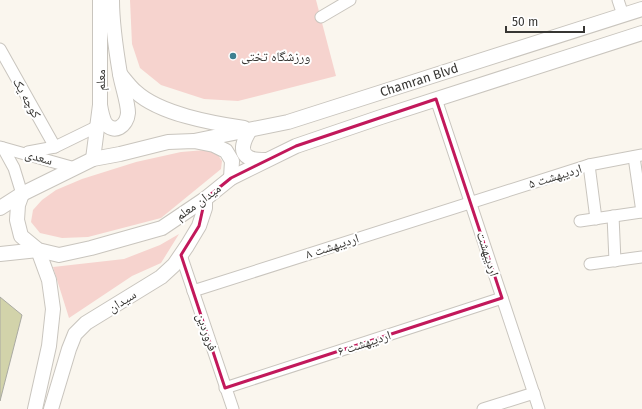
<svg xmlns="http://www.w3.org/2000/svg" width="642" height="409" viewBox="0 0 642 409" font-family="'Fira Sans','Noto Naskh Arabic',sans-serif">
	<rect width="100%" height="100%" fill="#faf6ee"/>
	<g fill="#f6d3ce">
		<polygon points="130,0 316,0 336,76 238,101 204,99 161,85 140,68 132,44"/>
		<polygon points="205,150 216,152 222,161 221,169 161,218 88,237 62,238 40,233 31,222 33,210 42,200 56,190 82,179 136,162 181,152"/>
		<polygon points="179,234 161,263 132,276 69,318 53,267 124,259 160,245"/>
	</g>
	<polygon fill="#d2d3aa" stroke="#aaaaa2" points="0,297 22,315 0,401"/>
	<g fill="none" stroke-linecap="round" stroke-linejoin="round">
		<defs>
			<g id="minor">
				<polyline points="618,0 623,15"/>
				<polyline points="321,17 350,0"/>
				<polyline points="0,49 55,147"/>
				<polyline points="436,99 539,409"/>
				<polyline points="0,147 75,168"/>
				<polyline points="3,148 14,168 22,194"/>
				<polyline points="28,152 55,147 98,126"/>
				<polyline points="634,157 642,212"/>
				<polyline points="589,165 596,219"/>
				<polyline points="613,216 615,261"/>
				<polyline points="580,221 642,212"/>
				<polyline points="181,255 233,409"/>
				<polyline points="590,264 642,257"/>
				<polyline points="193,291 589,165 642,155"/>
				<polyline points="225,388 502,298"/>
				<polyline points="483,409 534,393"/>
			</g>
			<g id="major">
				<path d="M 120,74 C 125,80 130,87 136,92 C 160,114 212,123 244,128"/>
				<path d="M 100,105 C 101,111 102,117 105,123 C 114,135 127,126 128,113 C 128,102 122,86 120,74 C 116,50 112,24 112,0"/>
				<path d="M 250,130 C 245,138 237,153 250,158 C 254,160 261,160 266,160"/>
				<polyline points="194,141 288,122 642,9"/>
				<polyline points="93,159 100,105 100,0"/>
				<polyline points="22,194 18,205 17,220 21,236 38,250 59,255 91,248 162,228 205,199 231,178 296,146 381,117 642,33"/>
				<polyline points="0,208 22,194 93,159 120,154 168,142 194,141 214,145 226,151 232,161 231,178"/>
				<polyline points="0,254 38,250"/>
				<polyline points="35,409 49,346 53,309 49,280 38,250"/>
				<polyline points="51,409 69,349 75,334 86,323 161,277 174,265 187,246 199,226 205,208 205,199"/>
			</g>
		</defs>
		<use href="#minor" stroke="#c9c5be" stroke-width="13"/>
		<use href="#major" stroke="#c9c5be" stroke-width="16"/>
		<use href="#minor" stroke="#fff" stroke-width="11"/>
		<use href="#major" stroke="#fff" stroke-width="14"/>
	</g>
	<path fill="none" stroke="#c2185b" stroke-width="3" stroke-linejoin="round" d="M 436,99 L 502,298 L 225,388 L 181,255 L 199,226 L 205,199 L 231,178 L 296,146 Z"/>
	<circle fill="#3e8091" stroke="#fff" stroke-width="1.5" cx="233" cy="56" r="4"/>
	<g text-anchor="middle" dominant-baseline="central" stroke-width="4" stroke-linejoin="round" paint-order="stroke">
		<g font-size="13" fill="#373633" stroke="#fff" text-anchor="start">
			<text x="241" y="56">ورزشگاه تختی</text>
		</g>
		<g font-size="13" fill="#373633" stroke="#fff">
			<text transform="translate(100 80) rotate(-90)">معلم</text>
			<text transform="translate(419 80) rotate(-18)">Chamran Blvd</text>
			<text transform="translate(27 98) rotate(61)">کوچه یک</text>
			<text transform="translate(39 157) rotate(16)">سعدی</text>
			<text transform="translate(555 176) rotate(-17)">اردیبهشت ۵</text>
			<text transform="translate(198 202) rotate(-36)">میدان معلم</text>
			<text transform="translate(332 246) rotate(-18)">اردیبهشت ۸</text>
			<text transform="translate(488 254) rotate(72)">اردیبهشت</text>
			<text transform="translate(122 301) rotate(-32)">سیدان</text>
			<text transform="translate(207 332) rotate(71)">فروردین</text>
			<text transform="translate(364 343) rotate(-18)">اردیبهشت ۶</text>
		</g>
	</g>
	<path d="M506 26v6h78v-6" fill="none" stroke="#373633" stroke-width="2"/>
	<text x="512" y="26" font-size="12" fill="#373633" stroke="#ffffff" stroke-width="3" paint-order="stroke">50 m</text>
</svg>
